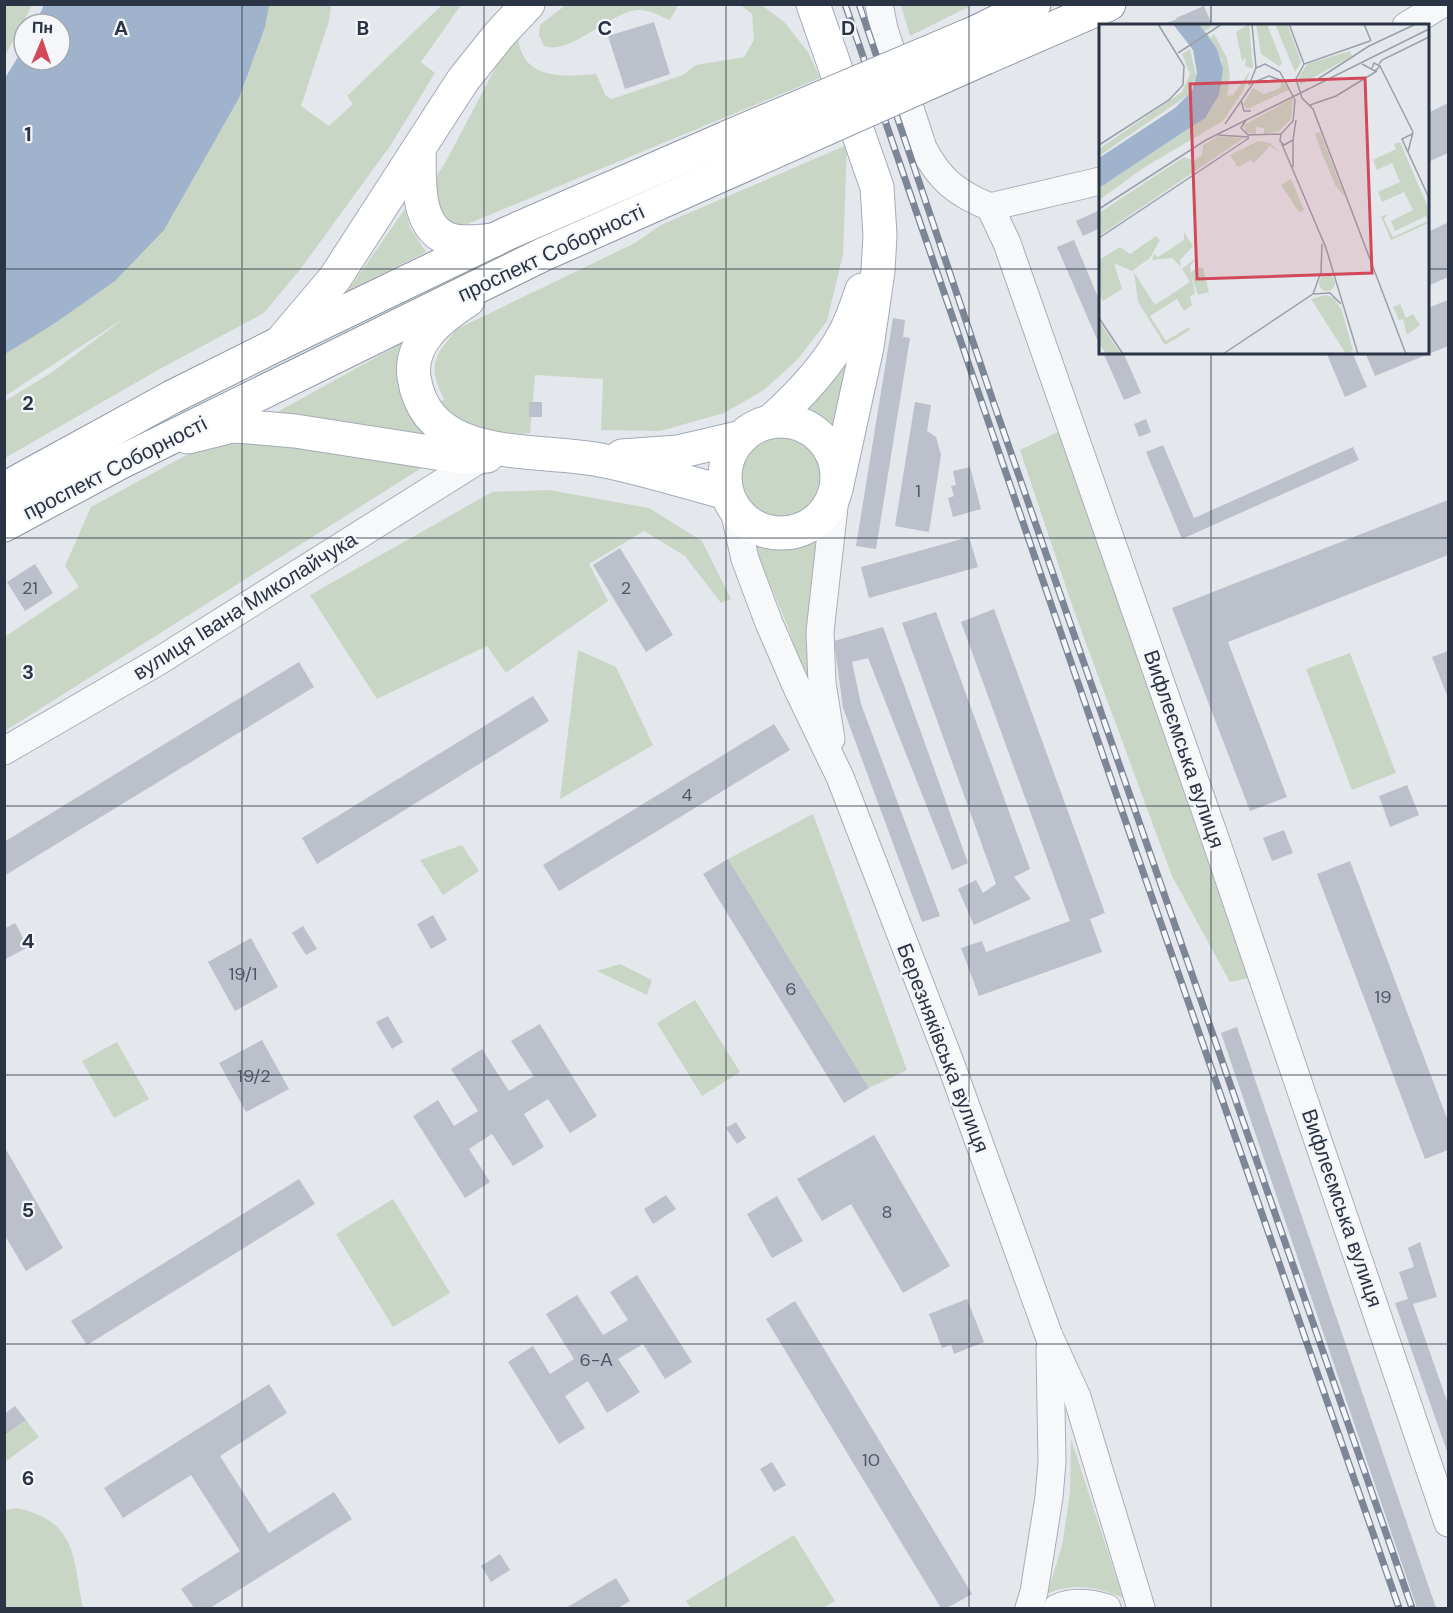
<svg xmlns="http://www.w3.org/2000/svg" width="1453" height="1613" viewBox="0 0 1453 1613" font-family="'DM Sans',sans-serif">
	<rect width="100%" height="100%" fill="#e4e7ec"/>
	<g fill="#c9d6c5">
		<polygon points="5,4 32,5 5,56 4,5"/>
		<path d="M 567,4 L 678,4 L 678,5 L 670,20 C 660,16 650,10 639,10 C 610,11 571,56 544,46 L 539,35 L 540,25 Z"/>
		<polygon points="267,5 331,5 329,21 301,106 329,126 353,104 347,96 442,5 461,5 421,62 435,73 390,146 302,267 264,313 158,370 5,458 5,401 51,373 126,317 5,396 5,354 115,281"/>
		<path d="M 741,5 L 762,5 L 785,23 L 808,52 L 820,78 L 465,225 L 447,226 L 435,220 L 432,182 L 444,165 L 518,25 C 515,78 555,78 596,74 L 606,96 L 612,99 L 683,75 L 696,65 L 744,57 L 754,40 L 752,14 Z"/>
		<polygon points="901,5 901,4 972,5 910,36"/>
		<path d="M 847,145 L 843,254 L 827,321 L 798,359 L 764,390 L 724,413 L 660,431 L 601,430 L 603,379 L 535,375 L 530,433 C 494,437 466,423 435,408 L 444,399 C 427,364 434,357 457,329 L 635,243 L 661,225 Z"/>
		<polygon points="405,209 410,228 426,252 347,292"/>
		<polygon points="859,331 841,435 822,418 796,408"/>
		<polygon points="404,342 446,446 270,416"/>
		<polygon points="1060,431 1248,978 1230,982 1172,876 1073,608 1020,450"/>
		<circle cx="782" cy="478" r="44"/>
		<polygon points="289,438 431,462 5,731 5,635 6,636 79,587 65,566 91,507 214,440"/>
		<polygon points="549,490 649,508 702,541 731,599 721,603 685,556 644,531 589,564 608,601 506,673 487,646 377,699 310,595 492,492"/>
		<path d="M 826,531 L 817,706 L 787,625 L 750,535 C 782,547 795,551 826,531 Z"/>
		<polygon points="578,650 616,667 653,745 560,799"/>
		<polygon points="1350,653 1396,773 1352,790 1306,669"/>
		<polygon points="813,814 907,1070 869,1088 728,859"/>
		<polygon points="462,845 479,871 443,895 420,860"/>
		<polygon points="620,964 652,980 647,995 597,971"/>
		<polygon points="695,1000 740,1072 702,1096 657,1023"/>
		<polygon points="117,1042 149,1099 114,1118 82,1061"/>
		<polygon points="393,1199 450,1293 393,1327 336,1234"/>
		<polygon points="26,1420 39,1437 5,1462 5,1436"/>
		<path d="M 1071,1439 L 1123,1598 C 1097,1587 1074,1582 1047,1594 L 1062,1546 L 1070,1493 Z"/>
		<path d="M 17,1508 C 78,1522 72,1556 83,1608 L 5,1608 L 5,1510 Z"/>
		<polygon points="794,1535 835,1601 823,1608 691,1608 686,1601"/>
	</g>
	<polygon fill="#9fb4cc" points="44,5 269,5 265,27 239,98 164,230 115,281 52,325 5,354 5,78 24,47 24,60 60,60 60,24 35,24"/>
	<g fill="#bbc0ca">
		<polygon points="1204,6 1212,25 1162,25 1177,19 1176,18"/>
		<polygon points="654,22 670,74 625,89 608,36"/>
		<polygon points="1448,103 1448,153 1428,162 1428,113"/>
		<polygon points="1100,210 1100,228 1083,236 1076,221"/>
		<polygon points="1447,223 1448,227 1448,277 1428,286 1428,232"/>
		<polygon points="1074,240 1100,302 1100,346 1057,247"/>
		<polygon points="1448,300 1448,346 1375,376 1365,352 1428,352 1428,308"/>
		<polygon points="893,318 905,320 903,337 910,338 876,549 856,546"/>
		<polygon points="1103,352 1123,352 1141,393 1124,400"/>
		<polygon points="1326,352 1352,352 1367,387 1345,397"/>
		<rect x="529" y="402" width="13" height="15"/>
		<polygon points="915,402 931,405 927,431 936,437 941,455 929,532 895,526"/>
		<polygon points="1146,419 1151,432 1139,437 1134,424"/>
		<polygon points="1163,445 1194,518 1353,447 1359,460 1182,539 1146,452"/>
		<polygon points="970,467 981,509 953,517 948,498 954,496 951,486 956,485 953,471"/>
		<polygon points="1448,500 1448,555 1228,642 1287,797 1250,811 1172,608"/>
		<polygon points="969,537 978,567 869,598 861,567"/>
		<polygon points="620,548 673,635 646,652 593,565"/>
		<polygon points="35,564 53,593 25,611 7,582"/>
		<polygon points="994,609 1105,913 1090,919 1102,952 979,996 961,948 982,941 986,952 1070,921 961,622"/>
		<polygon points="936,612 1030,869 1014,877 1031,899 974,925 958,889 976,880 983,893 996,884 902,623"/>
		<polygon points="883,627 968,863 952,870 868,658 852,662 861,704 940,916 922,922 843,708 834,641"/>
		<polygon points="1448,651 1448,698 1432,657"/>
		<polygon points="299,662 314,687 4,876 4,842"/>
		<polygon points="533,696 549,721 317,864 302,838"/>
		<polygon points="774,724 790,750 559,891 543,865"/>
		<polygon points="1407,785 1419,815 1390,827 1379,796"/>
		<polygon points="1284,830 1293,853 1272,861 1263,838"/>
		<polygon points="728,859 869,1088 844,1103 703,874"/>
		<polygon points="1350,861 1448,1121 1448,1150 1425,1159 1317,874"/>
		<polygon points="433,915 447,940 431,949 417,924"/>
		<polygon points="15,923 28,947 4,960 4,929"/>
		<polygon points="303,926 317,949 306,955 292,933"/>
		<polygon points="251,938 278,987 235,1011 208,962"/>
		<polygon points="388,1016 403,1042 392,1049 376,1022"/>
		<polygon points="540,1024 597,1116 570,1133 548,1099 524,1114 544,1147 513,1166 492,1134 469,1149 490,1182 465,1198 413,1116 438,1100 454,1126 478,1111 451,1069 482,1049 509,1091 534,1076 511,1041"/>
		<polygon points="1237,1027 1436,1608 1417,1608 1221,1033"/>
		<polygon points="262,1040 289,1089 246,1112 219,1063"/>
		<polygon points="736,1122 746,1138 737,1144 726,1128"/>
		<polygon points="874,1135 950,1266 903,1293 851,1204 822,1221 797,1179"/>
		<polygon points="4,1146 63,1248 26,1271 4,1234"/>
		<polygon points="299,1179 315,1204 87,1345 71,1321"/>
		<polygon points="666,1195 676,1209 653,1224 644,1209"/>
		<polygon points="777,1196 803,1241 772,1258 747,1214"/>
		<polygon points="1420,1242 1437,1297 1413,1304 1448,1404 1448,1454 1395,1303 1408,1299 1399,1272 1414,1267 1408,1248"/>
		<polygon points="637,1275 692,1362 665,1379 643,1344 618,1359 640,1392 607,1413 588,1381 565,1396 585,1428 559,1444 508,1362 533,1346 550,1374 574,1359 546,1314 577,1295 603,1335 628,1320 610,1292"/>
		<polygon points="967,1299 984,1342 954,1354 951,1345 942,1348 929,1314"/>
		<polygon points="795,1301 972,1594 947,1608 941,1608 766,1319"/>
		<polygon points="269,1384 287,1413 220,1456 269,1533 334,1492 352,1519 210,1608 194,1608 181,1589 240,1551 191,1475 123,1518 104,1488"/>
		<polygon points="15,1406 26,1420 4,1436 4,1414"/>
		<polygon points="772,1462 786,1485 774,1492 760,1469"/>
		<polygon points="500,1554 510,1570 491,1582 481,1566"/>
		<polygon points="616,1578 630,1601 618,1608 566,1608"/>
	</g>
	<g fill="none" stroke-linecap="round" stroke-linejoin="round">
		<defs>
			<g id="minor">
				<path d="M 879,4 L 884,29 L 923,148 C 940,180 956,193 990,207 L 1007,243 L 1216,841 L 1448,1523"/>
				<polyline points="1406,26 1442,4"/>
				<polyline points="990,207 1100,181"/>
				<polyline points="733,506 745,559 769,623 798,690 840,777 950,1062 1049,1336 1077,1397 1141,1608"/>
				<polyline points="831,739 822,683 820,632 836,489"/>
				<polyline points="4,751 159,661 483,457"/>
				<polyline points="1029,1608 1034,1592 1049,1497 1052,1462 1050,1349"/>
				<path d="M 1057,1608 C 1072,1601 1091,1603 1107,1608"/>
			</g>
			<g id="major">
				<polyline points="813,4 877,187 880,235 878,271 867,347 836,489"/>
				<path d="M 419,148 C 420,178 414,229 451,240 C 465,244 480,241 494,240"/>
				<path d="M 468,300 C 442,317 409,341 414,377 C 427,465 536,447 600,460 C 643,468 685,482 727,493"/>
				<polyline points="280,343 335,278 463,80 499,35 528,4"/>
				<circle cx="781" cy="477" r="56"/>
				<path d="M 770,422 C 798,397 827,367 845,333 C 852,320 857,304 862,290"/>
				<polyline points="188,437 232,426 249,427 295,431 462,457 487,456"/>
				<polyline points="622,456 678,452 742,437"/>
			</g>
			<g id="highway">
				<polyline points="974,33 1034,4"/>
				<polyline points="985,58 1109,4"/>
				<polyline points="4,489 172,397 280,343 506,234 728,137"/>
				<polyline points="4,525 119,463 544,254 742,166"/>
			</g>
		</defs>
		<use href="#minor" stroke="#a9aeb7" stroke-width="29"/>
		<use href="#major" stroke="#a3abb8" stroke-width="35"/>
		<use href="#highway" stroke="#8b94a3" stroke-width="35"/>
		<use href="#minor" stroke="#f7f8fa" stroke-width="27"/>
		<use href="#major" stroke="#fff" stroke-width="33"/>
		<use href="#highway" stroke="#fff" stroke-width="33"/>
		<defs>
			<g id="rail">
				<polyline points="845,4 1133,843 1399,1608"/>
				<polyline points="859,4 994,404 1412,1608"/>
			</g>
		</defs>
		<use href="#rail" stroke="#7d8696" stroke-width="7"/>
		<use href="#rail" stroke="#f4f6f9" stroke-width="4.5" stroke-dasharray="14" stroke-linecap="butt"/>
		<defs>
			<g id="highway-bridge">
				<polyline points="728,137 974,33"/>
				<polyline points="742,166 985,58"/>
			</g>
		</defs>
		<use href="#highway-bridge" stroke="#8b94a3" stroke-width="35" stroke-linecap="butt"/>
		<use href="#highway-bridge" stroke="#fff" stroke-width="33"/>
	</g>
	<path fill="none" stroke="#2b3445" stroke-width="1.5" stroke-opacity="0.55" d="M 242,4 L 242,1608M 484,4 L 484,1608M 726,4 L 726,1608M 969,4 L 969,1608M 1211,4 L 1211,26M 4,269 L 1100,269M 1428,269 L 1448,269M 1211,352 L 1211,1608M 4,538 L 1448,538M 4,806 L 1448,806M 4,1075 L 1448,1075M 4,1344 L 1448,1344"/>
	<g text-anchor="middle" dominant-baseline="central" stroke-width="4.5" stroke-linejoin="round" paint-order="stroke">
		<g font-size="18" fill="#4f5766">
			<text x="918" y="491">1</text>
			<text x="30" y="588">21</text>
			<text x="626" y="588">2</text>
			<text x="687" y="795">4</text>
			<text x="243" y="974">19/1</text>
			<text x="791" y="989">6</text>
			<text x="1383" y="997">19</text>
			<text x="254" y="1076">19/2</text>
			<text x="887" y="1212">8</text>
			<text x="596" y="1360">6-А</text>
			<text x="871" y="1460">10</text>
		</g>
		<g font-size="21" fill="#2b3445" stroke="#f4f6f9">
			<text transform="translate(551 253) rotate(-25)">проспект Соборності</text>
			<text transform="translate(115 468) rotate(-27)">проспект Соборності</text>
			<text transform="translate(245 606) rotate(-32)">вулиця Івана Миколайчука</text>
			<text transform="translate(1184 749) rotate(71)">Вифлеємська вулиця</text>
			<text transform="translate(943 1048) rotate(69)">Березняківська вулиця</text>
			<text transform="translate(1342 1208) rotate(71)">Вифлеємська вулиця</text>
		</g>
	</g>
	<g transform="translate(1099 24)">
		<rect width="330" height="330" fill="#e4e7ec"/>
		<path d="M 100,0 L 110,0 L 112,3 L 106,7 L 112,14 L 115,10 L 128,34 L 131,53 L 128,72 L 134,71 L 151,47 L 144,67 L 124,97 L 46,143 L 0,176 L 0,164 L 93,103 L 120,71 L 123,37 ZM 150,0 L 154,44 L 152,44 L 146,42 L 147,34 L 143,37 L 137,8 ZM 157,0 L 168,0 L 183,39 L 180,42 L 162,30 ZM 176,0 L 188,0 L 202,38 L 196,48 ZM 91,25 L 97,52 L 89,71 L 0,132 L 0,125 L 83,68 L 91,50 L 83,30 ZM 251,27 L 253,32 L 201,61 L 200,52 L 208,40 ZM 183,57 L 190,66 L 148,85 L 144,80 L 154,64 L 165,70 L 181,64 ZM 194,74 L 192,95 L 180,107 L 165,110 L 165,104 L 157,103 L 157,110 L 147,109 L 145,101 ZM 221,108 L 246,173 L 236,161 L 223,129 L 216,110 ZM 119,112 L 145,114 L 0,212 L 0,189 L 85,133 L 95,137 L 103,131 L 104,121 ZM 159,117 L 171,119 L 182,129 L 171,122 L 155,139 L 152,136 L 139,143 L 131,131 ZM 301,118 L 330,186 L 330,199 L 292,216 L 282,193 L 289,190 L 285,195 L 294,213 L 329,197 L 327,192 L 296,207 L 292,197 L 314,186 L 305,168 L 283,178 L 279,168 L 301,158 L 293,139 L 278,146 L 274,136 L 297,125 L 295,120 ZM 192,155 L 205,186 L 200,188 L 182,161 ZM 85,208 L 94,222 L 81,236 L 82,243 L 73,234 L 53,236 L 55,230 L 59,233 L 85,216 ZM 57,212 L 61,216 L 51,234 L 33,247 L 15,239 L 23,265 L 4,277 L 0,271 L 0,236 L 21,223 L 31,230 ZM 100,232 L 91,242 L 92,249 L 97,243 L 104,244 L 110,268 L 99,271 L 92,250 L 96,269 L 91,273 L 93,281 L 85,287 L 78,275 L 51,292 L 67,317 L 90,303 L 91,306 L 66,321 L 39,278 L 35,248 L 56,281 L 91,258 L 83,245 ZM220 259a8 8 0 1 1 16 0a8 8 0 1 1-16 0ZM 227,271 L 235,274 L 243,287 L 254,326 L 247,330 L 212,275 ZM 301,280 L 307,294 L 314,290 L 321,301 L 308,311 L 304,295 L 300,296 L 294,283 ZM 0,297 L 22,330 L 7,330 L 0,319 Z" fill="#c9d6c5"/>
		<path d="M 74,0 L 100,0 L 118,25 L 124,45 L 120,71 L 106,94 L 0,164 L 0,134 L 76,84 L 93,67 L 98,49 L 94,26 Z" fill="#9fb4cc"/>
		<path fill="none" stroke="#9a9fa9" stroke-width="1.5" d="M 190,0 L 205,40M 265,0 L 272,17M 271,17 L 205,40 L 197,55 L 203,74 L 214,85 L 307,330M 79,29 L 123,0M 263,40 L 276,47 L 281,42 L 275,39 L 273,44M 280,40 L 283,36 L 330,13M 281,42 L 314,108M 157,44 L 166,40 L 181,48 L 196,76M 219,55 L 270,22 L 317,0M 150,61 L 157,44 L 153,0M 142,76 L 145,87 L 152,87M 211,81 L 237,72 L 278,47M 147,96 L 142,104 L 149,111 L 182,110 L 194,97 L 196,76M 126,100 L 155,58 L 170,52 L 187,58M 182,110 L 181,117 L 185,121 L 194,116M 313,110 L 303,115 L 330,174M 119,111 L 150,113M 194,116 L 197,96M 182,118 L 227,224 L 259,330M 0,121 L 70,76 L 84,61 L 85,42 L 59,0M 309,128 L 314,108M 194,143 L 194,116M 0,185 L 107,116 L 330,5M 0,214 L 150,114M 214,270 L 222,248 L 223,220M 0,294 L 24,330M 124,330 L 214,270 L 231,269 L 242,280"/>
		<path fill="#d1495b" fill-opacity="0.15" stroke="#d1495b" stroke-width="3" d="M 266,54 L 273,249 L 98,255 L 91,60 Z"/>
		<rect width="330" height="330" fill="none" stroke="#2b3445" stroke-width="3"/>
	</g>
	<g font-size="20" text-anchor="middle" font-weight="bold" fill="#2b3445" stroke="#f4f6f9" stroke-width="4.5" stroke-linejoin="round" paint-order="stroke">
		<text x="121" y="35">A</text>
		<text x="363" y="35">B</text>
		<text x="605" y="35">C</text>
		<text x="848" y="35">D</text>
		<text x="28" y="141">1</text>
		<text x="28" y="410">2</text>
		<text x="28" y="679">3</text>
		<text x="28" y="948">4</text>
		<text x="28" y="1217">5</text>
		<text x="28" y="1485">6</text>
	</g>
	<rect width="1453" height="1613" fill="none" stroke="#2b3445" stroke-width="12"/>
	<g transform="translate(42 42) rotate(2)"><circle r="28" fill="#f4f6f9" stroke="#a4a8b1" stroke-width="1.5"/>
	<path d="M0-4.5L10 22L0 15L-10 22Z" fill="#d1495b"/>
	<text y="-9" font-size="16" font-weight="bold" text-anchor="middle" fill="#2b3445">Пн</text>
	</g>
</svg>
